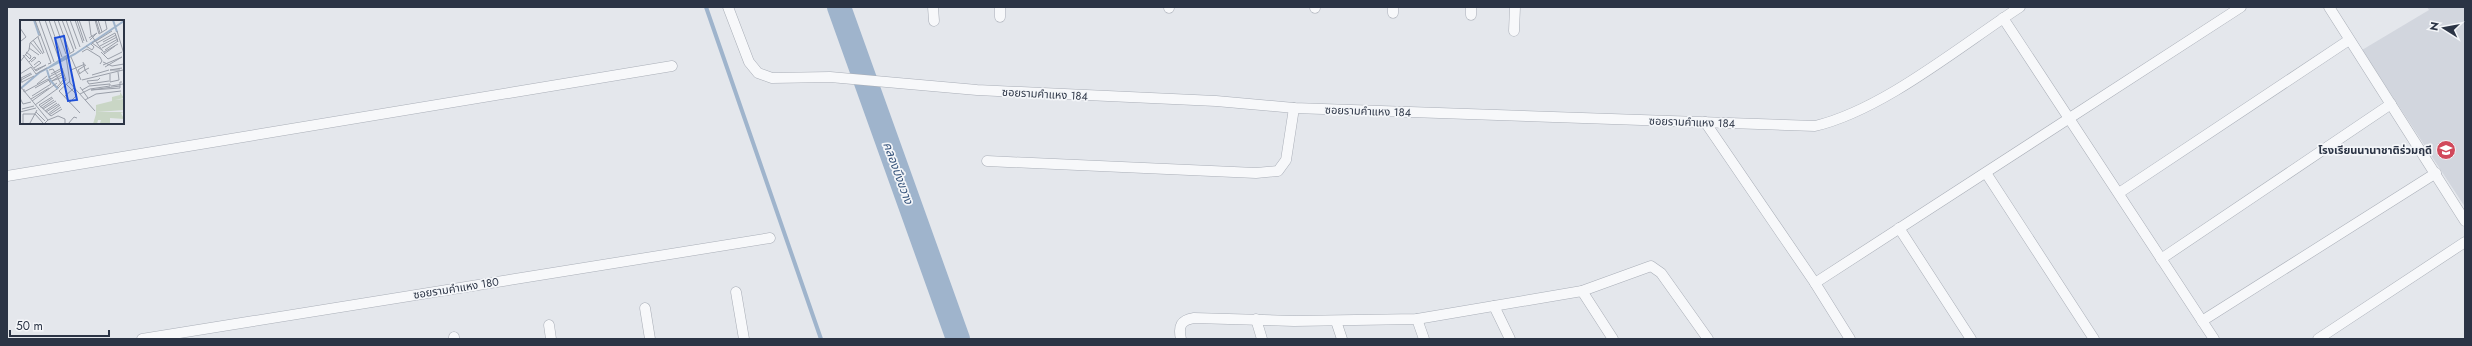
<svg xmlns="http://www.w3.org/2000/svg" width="2472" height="346" viewBox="0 0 2472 346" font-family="Jost,'Noto Sans Thai',sans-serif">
	<rect width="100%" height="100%" fill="#e4e7ec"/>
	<polygon fill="#d2d6de" points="2427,7 2465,7 2465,207 2362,50 2429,10"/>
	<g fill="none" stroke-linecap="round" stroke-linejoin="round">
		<polyline stroke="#9fb4cc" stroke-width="4" points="706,7 821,339"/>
		<polyline stroke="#9fb4cc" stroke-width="24" points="839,7 958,339"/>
		<defs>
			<g id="minor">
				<path d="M 728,7 L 749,62 L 758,73 L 772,78 L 830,77 L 977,90 L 1216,101 L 1294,108 L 1815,126 C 1883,110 1960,46 2020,7"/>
				<polyline points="933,7 934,21"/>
				<polyline points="1000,7 1000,17"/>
				<polyline points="1393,7 1393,13"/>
				<polyline points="2329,7 2465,221"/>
				<polyline points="1169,8 1169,7"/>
				<polyline points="1315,8 1315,7"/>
				<polyline points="1471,15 1471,7"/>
				<polyline points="2003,18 2214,339"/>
				<polyline points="1514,31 1515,7"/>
				<polyline points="1705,122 1815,283 1850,339"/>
				<polyline points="987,161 1256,173 1278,171 1286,160 1294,108"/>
				<polyline points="1986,173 2094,339"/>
				<polyline points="7,176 672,66"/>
				<polyline points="2119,193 2349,40"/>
				<polyline points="1899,228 1971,339"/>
				<polyline points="2161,259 2391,104"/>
				<polyline points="1815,283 2241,7"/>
				<polyline points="1582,291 1613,339"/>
				<polyline points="736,292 744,339"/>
				<polyline points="1494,306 1510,339"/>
				<polyline points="645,308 650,339"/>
				<polyline points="1256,319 1262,339"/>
				<polyline points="1417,319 1424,339"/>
				<polyline points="1336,321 1342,339"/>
				<polyline points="2202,321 2436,173"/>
				<polyline points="549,325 551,339"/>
				<polyline points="454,337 454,339"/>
				<polyline points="142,339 770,238"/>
				<path d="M 1181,339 C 1178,326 1181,320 1194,318 L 1294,321 L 1417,319 L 1582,291 L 1651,266 L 1661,273 L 1708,339"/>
				<polyline points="2318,339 2465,242"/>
			</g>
		</defs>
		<use href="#minor" stroke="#a9aeb7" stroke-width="11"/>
		<use href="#minor" stroke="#f7f8fa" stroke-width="10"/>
	</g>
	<defs>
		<symbol id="school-disc" viewBox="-11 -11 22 22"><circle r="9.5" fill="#d1495b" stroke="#f4f6f9"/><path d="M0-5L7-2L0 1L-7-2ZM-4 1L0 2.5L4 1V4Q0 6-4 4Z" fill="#fff"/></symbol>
	</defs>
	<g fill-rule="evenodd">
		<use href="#school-disc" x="2435" y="139" width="22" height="22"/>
	</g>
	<g text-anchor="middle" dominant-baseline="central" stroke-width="3.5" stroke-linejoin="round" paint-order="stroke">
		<g font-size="11" fill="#2b3445" stroke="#f4f6f9">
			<text transform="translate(1045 94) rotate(3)">ซอยรามคำแหง 184</text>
			<text transform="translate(1368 111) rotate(2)">ซอยรามคำแหง 184</text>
			<text transform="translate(1692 122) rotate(2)">ซอยรามคำแหง 184</text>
			<text transform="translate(456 288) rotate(-9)">ซอยรามคำแหง 180</text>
		</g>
		<g font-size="11" font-weight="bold" fill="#2b3445" stroke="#f4f6f9" text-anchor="end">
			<text x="2432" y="150">โรงเรียนนานาชาติร่วมฤดี</text>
		</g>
		<g font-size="12" font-style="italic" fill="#34527a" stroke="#f4f6f9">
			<text transform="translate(898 173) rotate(70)">คลองบึงขวาง</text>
		</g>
	</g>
	<g transform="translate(20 20)">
		<rect width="104" height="104" fill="#e4e7ec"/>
		<path d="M 100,72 L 104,78 L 95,80 L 104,79 L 104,90 L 77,92 L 104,92 L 101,93 L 104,99 L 90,98 L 90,103 L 80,103 L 81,100 L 78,100 L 77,104 L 73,104 L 76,94 L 76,85 L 92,81 L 92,77 L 100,75 Z" fill="#c9d6c5"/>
		<path fill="none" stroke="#9fb4cc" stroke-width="2" d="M 14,0 L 19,15M 93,0 L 97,12M 28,48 L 46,36M 27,50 L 30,60 L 38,69M 0,69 L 20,52 L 55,34 L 104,1"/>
		<path fill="none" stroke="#9a9fa9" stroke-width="1" d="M 15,0 L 31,43 L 28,44M 19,0 L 34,42M 25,0 L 39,39M 29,0 L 42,37M 34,0 L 46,34M 38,0 L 50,33M 42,0 L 54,31 L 46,36 L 50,63 L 75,91M 46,0 L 56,29M 50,0 L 60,27M 55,0 L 63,23M 57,0 L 64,21M 59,0 L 67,22M 69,0 L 71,15 L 85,34M 75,0 L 79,14 L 87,9 L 85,0M 76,0 L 80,13M 78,0 L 82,12M 0,8 L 6,17 L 1,21M 97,11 L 104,34M 18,17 L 24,33M 69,18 L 77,13 L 70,20M 13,20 L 23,34M 75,21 L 72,23 L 82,30M 76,21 L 92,11M 10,22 L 21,34M 83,22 L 96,15M 77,23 L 95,13 L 98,22M 66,26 L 72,30 L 74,27 L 71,24M 80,26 L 97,17M 9,28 L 19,35M 82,28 L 98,19M 85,30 L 98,21M 62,32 L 67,29 L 80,37 L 82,41 L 80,44M 81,32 L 88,39 L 102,32M 84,32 L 98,24M 5,34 L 10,39 L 11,36 L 6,32M 84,34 L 95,26M 3,35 L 16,51 L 26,45M 51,37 L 61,60M 0,42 L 9,30 L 10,23 L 21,14M 9,42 L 14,37 L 16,38 L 11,42M 63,42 L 65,50 L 69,48M 83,42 L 92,46 L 104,44M 83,45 L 102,37 L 85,47M 14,48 L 21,43 L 19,41 L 14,45M 15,50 L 26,45M 29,50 L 33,49 L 41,64M 51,50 L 65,44M 100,50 L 90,50 L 102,48M 0,54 L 11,47 L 16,54 L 27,48M 31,54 L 42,48 L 46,60 L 38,68M 59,54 L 65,50 L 68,54M 60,54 L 58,50 L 66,45M 90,54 L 90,62 L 99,60 L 98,52M 72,55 L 89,50M 43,57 L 32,61 L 43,54M 80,58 L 78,60 L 67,61 L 69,64 L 89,61M 31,59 L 29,57 L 42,50M 31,59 L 43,52M 1,60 L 12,54M 62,60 L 103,50M 50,61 L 39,71 L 60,93M 2,62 L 14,56M 2,63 L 1,58 L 11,53M 17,64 L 27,56M 46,64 L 57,75 L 49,83M 0,66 L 28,100 L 24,104M 91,66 L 103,64M 100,66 L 71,70 L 100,68 L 100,62 L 102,62M 37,67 L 45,58M 60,67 L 68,78M 15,68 L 29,60M 4,69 L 4,72 L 28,59 L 31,64 L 12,76M 60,74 L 70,69 L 90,66 L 90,64 L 69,66 L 62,70M 44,77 L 54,68M 0,78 L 3,84 L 11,82M 11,79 L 29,68M 65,80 L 76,74 L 101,71M 12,81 L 37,63M 15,85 L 37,69M 19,85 L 31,96 L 42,89M 19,85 L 32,77M 20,87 L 33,78M 22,88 L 34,80M 2,89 L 14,86M 23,89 L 36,81M 25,91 L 37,83M 0,92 L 16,88M 16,92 L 25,101M 26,92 L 39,84M 15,94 L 23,103M 28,94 L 40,85M 29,95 L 41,87M 28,100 L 38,96 L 45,99 L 45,104M 3,103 L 3,94 L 15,94M 10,103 L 17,90M 48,104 L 54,97 L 57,98"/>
		<path fill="#1d4ed8" fill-opacity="0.15" stroke="#1d4ed8" stroke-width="2" d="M 44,16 L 57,80 L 48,81 L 35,18 Z"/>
		<rect width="104" height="104" fill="none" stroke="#2b3445" stroke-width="2"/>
	</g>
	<rect width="2472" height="346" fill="none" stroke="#2b3445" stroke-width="16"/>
	<g transform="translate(2444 28) rotate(281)" stroke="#f4f6f9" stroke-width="3" paint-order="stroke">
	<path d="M0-3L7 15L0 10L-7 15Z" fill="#2b3445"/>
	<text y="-6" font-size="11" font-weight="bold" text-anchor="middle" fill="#2b3445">N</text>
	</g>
	<path d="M10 330v6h99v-6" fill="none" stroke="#2b3445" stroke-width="2"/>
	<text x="16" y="330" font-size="12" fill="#2b3445" stroke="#f4f6f9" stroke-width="3" paint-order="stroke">50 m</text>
</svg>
